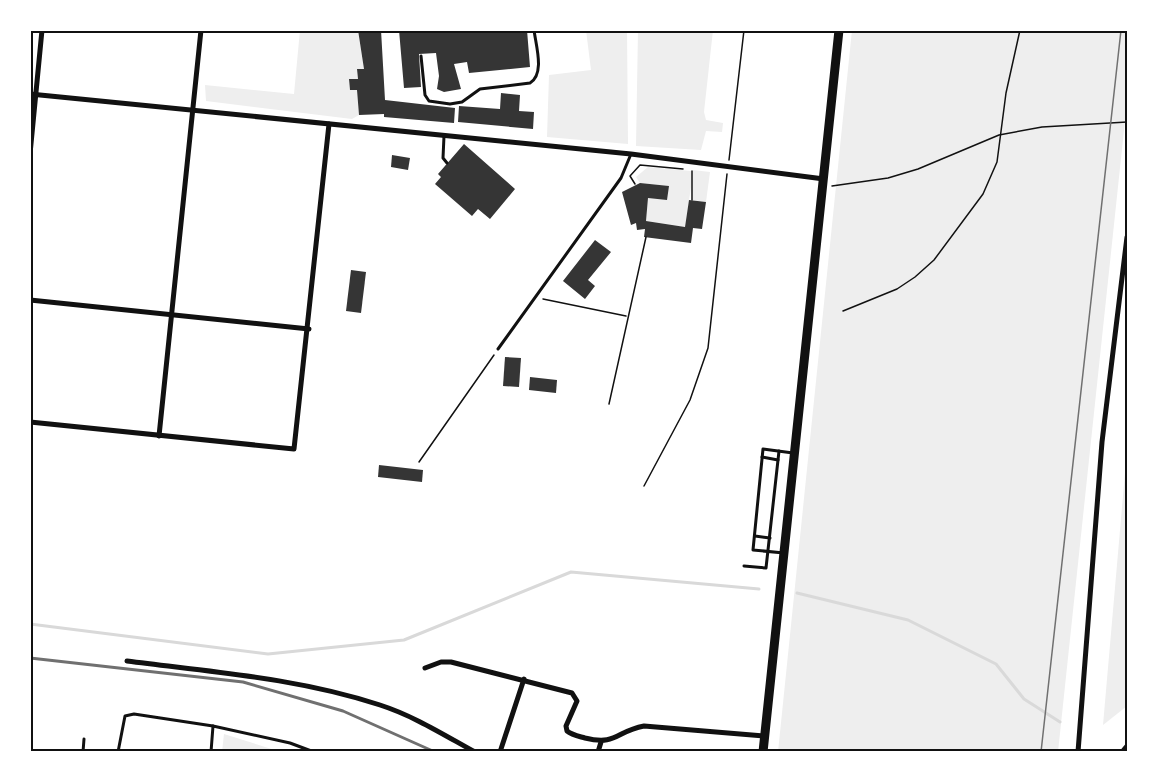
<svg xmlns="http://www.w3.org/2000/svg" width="1157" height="782" viewBox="0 0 1157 782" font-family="'Varela Round',sans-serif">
	<rect width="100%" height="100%" fill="#fff"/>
	<g fill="#eee">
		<polygon points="300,30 358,30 364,69 357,69 358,79 349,80 350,90 357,90 359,115 352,119 206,101 205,85 294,94"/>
		<polygon points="586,30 627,30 628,144 547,137 549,75 591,70"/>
		<polygon points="638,30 713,30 704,112 706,120 723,123 722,132 706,131 701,150 636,146"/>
		<polygon points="852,30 1127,30 1127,102 1058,752 778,752"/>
		<polygon points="648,167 691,171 691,187 685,227 646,221 648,198 667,199 668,186 640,183 636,177"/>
		<polygon points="693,170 710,172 706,202 693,200"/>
		<polygon points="1127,450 1127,706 1103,725"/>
		<polygon points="224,734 281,752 222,752"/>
	</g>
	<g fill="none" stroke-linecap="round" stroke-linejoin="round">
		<g stroke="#d9d9d9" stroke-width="3">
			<polyline points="797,593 908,620 996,664 1024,699 1060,722"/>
			<polyline points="30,624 268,654 404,640 571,572 759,589"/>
		</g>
	</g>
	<g fill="#353535">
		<polygon points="358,30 381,30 385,100 455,108 454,123 384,117 384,114 359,115 357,90 350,90 349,79 358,79 357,69 364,69"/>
		<polygon points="399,30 527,30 530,67 469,73 467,62 454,64 461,89 444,92 437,89 439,76 436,53 419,54 421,87 404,88"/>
		<polygon points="501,93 520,95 519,111 534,112 533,129 458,122 459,106 500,109"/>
		<polygon points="464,144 515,189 490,219 478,209 472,216 435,184 441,177 438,174"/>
		<polygon points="392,155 410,158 408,170 391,167"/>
		<polygon points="640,183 669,186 667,200 648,198 646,221 685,227 689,200 706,202 702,229 693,228 691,243 644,237 645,229 637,230 636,223 631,225 622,192"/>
		<polygon points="595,240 611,252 588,280 595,286 585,299 563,281"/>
		<polygon points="351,270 366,272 361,313 346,311"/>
		<polygon points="505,357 521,358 519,387 503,386"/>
		<polygon points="530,377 557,380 556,393 529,390"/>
		<polygon points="379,465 423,470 422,482 378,477"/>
	</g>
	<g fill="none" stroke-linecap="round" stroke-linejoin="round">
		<g stroke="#111" stroke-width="1.5">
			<polyline points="729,160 744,30"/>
			<polyline points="635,184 630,176 640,165 683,169"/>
			<polyline points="832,186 888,178 918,169 999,135 1042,127 1127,122"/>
			<polyline points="692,200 692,171"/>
			<polyline points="543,299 626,316"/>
			<polyline points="843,311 897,289 915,277 934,260 983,194 997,162 1006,93 1020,30"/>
			<polyline points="609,404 646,237"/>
			<polyline points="419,462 494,355"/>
			<polyline points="644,486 690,400 708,348 727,174"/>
		</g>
		<g stroke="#111" stroke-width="3">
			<path d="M 421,56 L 425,95 L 429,101 L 450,104 L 462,102 L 480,89 L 530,83 C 545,74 536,46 534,30"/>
			<polyline points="444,136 443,158 447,163"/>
			<polyline points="498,349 621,178 631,154"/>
			<polyline points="762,457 778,460"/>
			<polyline points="755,536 770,538"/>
			<polyline points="784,553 753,550 763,449 793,453"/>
			<polyline points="744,566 766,568 779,451"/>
			<polyline points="83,752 84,739"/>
			<polyline points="118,752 125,716 134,714 213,726"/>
			<polyline points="211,752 213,726 290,743 314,752"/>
		</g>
		<g stroke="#111" stroke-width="5">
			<polyline points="30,94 631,154 824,179"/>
			<polyline points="30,154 42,30"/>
			<polyline points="30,300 309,329"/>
			<polyline points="30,422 294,449 329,124"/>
			<polyline points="159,436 201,30"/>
			<path d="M 127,661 C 212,672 298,678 380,705 C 414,716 444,735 475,752"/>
			<path d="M 425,668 L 441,662 L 451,662 L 572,693 L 577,701 L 566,726 L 567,731 C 572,735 578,736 585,738 C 617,746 616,731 644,726 L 765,736"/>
			<polyline points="500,752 524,679"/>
			<polyline points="598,752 601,742"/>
			<polyline points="1078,752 1102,442 1127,237"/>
			<polyline points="1122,752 1127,746"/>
		</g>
		<polyline stroke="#111" stroke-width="9" points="763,752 839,30"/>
		<polyline stroke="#707070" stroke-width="1.5" points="1041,752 1121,30"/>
		<polyline stroke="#707070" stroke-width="3" points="30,658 243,682 343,711 435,752"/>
	</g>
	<rect width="1157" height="782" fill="none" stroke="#ffffff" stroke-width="63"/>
	<rect x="32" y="32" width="1094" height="718" fill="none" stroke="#111" stroke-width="2"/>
</svg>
